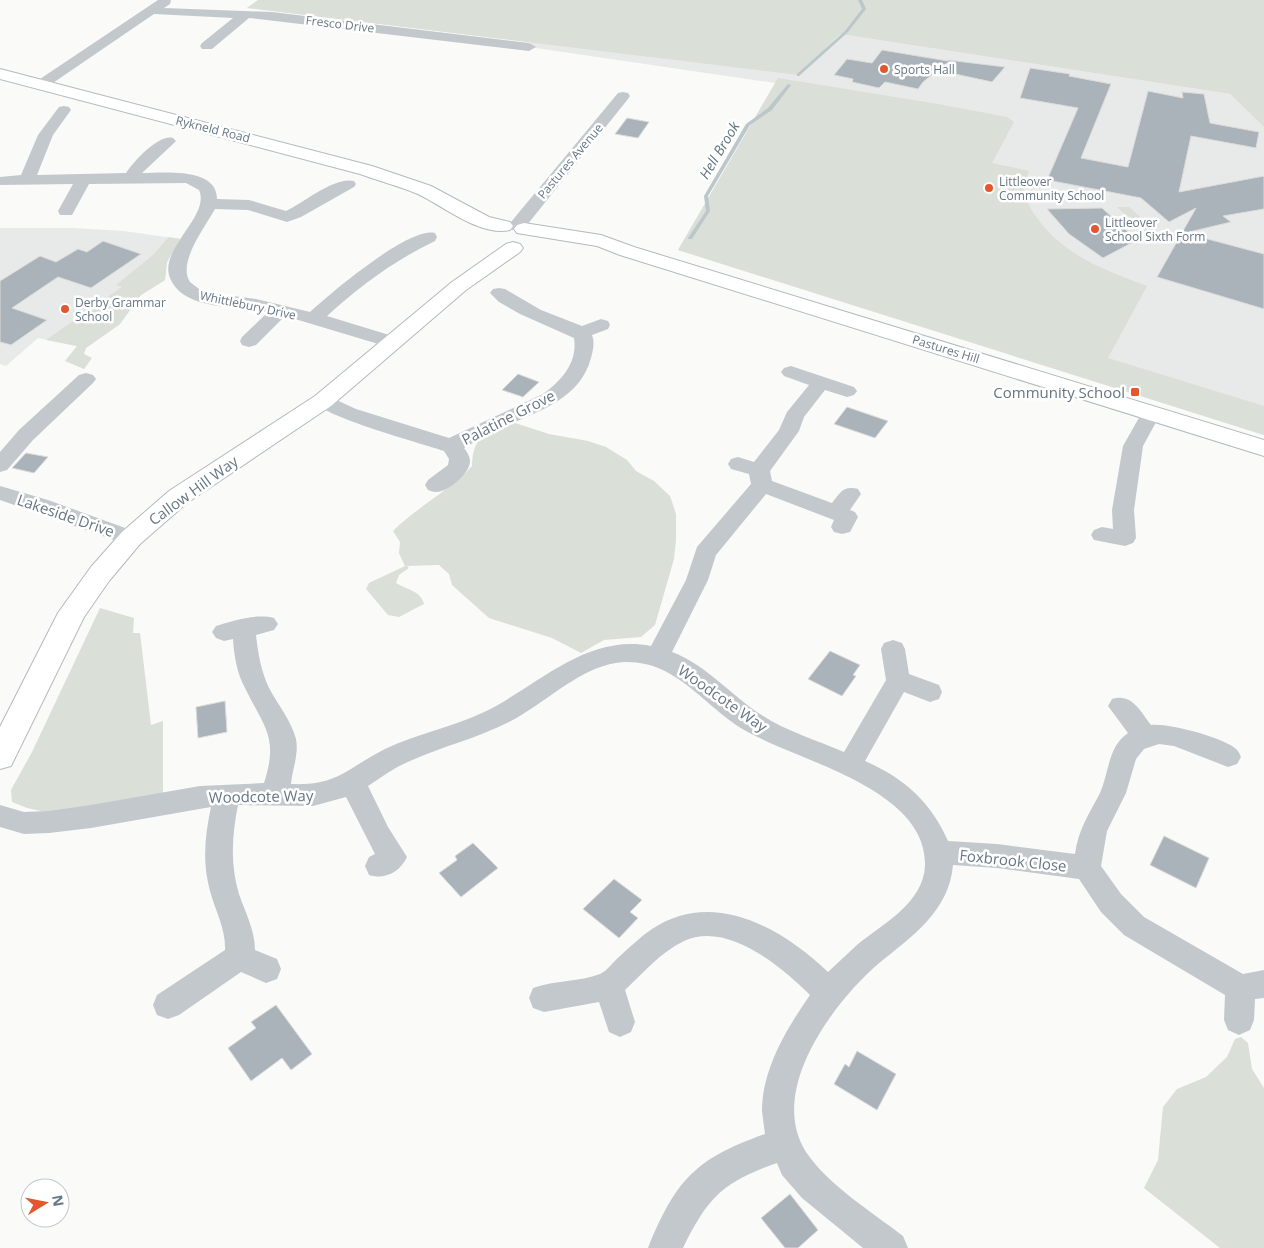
<svg xmlns="http://www.w3.org/2000/svg" width="1264" height="1248" viewBox="0 0 1264 1248" font-family="'Open Sans',sans-serif">
	<rect width="100%" height="100%" fill="#fafaf8"/>
	<g fill="#e8e9e9">
		<polygon points="258,0 868,0 840,34 1230,94 1264,127 1264,435 678,250 775,83 529,47 530,42 247,8"/>
		<polygon points="0,228 73,228 124,231 180,239 167,262 165,280 141,295 120,324 86,348 38,338 6,366 0,364"/>
	</g>
	<g fill="#dadfd7">
		<polygon points="258,0 1264,0 1264,127 1230,94 840,34 798,75 247,8"/>
		<path d="M 778,78 L 938,104 L 1007,117 L 1014,122 L 992,163 L 1029,171 C 1028,176 1024,183 1024,189 C 1025,199 1031,210 1037,218 C 1064,256 1105,270 1147,286 L 1108,358 L 1264,406 L 1264,435 L 678,250 Z"/>
		<polygon points="1117,207 1129,207 1156,231 1148,235"/>
		<polygon points="169,237 180,239 167,262 165,280 141,295 120,324 86,348 84,354 92,358 84,369 65,361 77,346 46,340 122,287 116,285 152,256"/>
		<path d="M 515,423 L 549,434 L 588,441 L 606,447 L 627,460 L 636,471 L 654,481 L 670,496 L 676,514 L 676,540 L 674,559 L 655,625 L 641,637 L 604,640 L 581,653 L 552,638 L 489,618 L 452,585 L 449,574 L 439,565 L 407,566 L 409,568 L 399,575 L 396,583 C 407,590 420,590 424,604 L 399,617 L 388,615 L 366,589 L 369,583 L 405,566 L 399,553 L 400,542 L 393,531 C 417,507 449,491 472,466 C 473,433 487,434 515,423 Z"/>
		<polygon points="100,608 134,618 133,633 140,633 151,725 163,721 163,795 50,813 27,808 12,802 11,790 32,752"/>
		<polygon points="1241,1037 1248,1043 1252,1069 1264,1088 1264,1248 1220,1248 1144,1188 1158,1160 1163,1107 1177,1089 1206,1077 1227,1057 1235,1039"/>
	</g>
	<g fill="none" stroke-linecap="round" stroke-linejoin="round">
		<g fill="#bbc7cb" fill-rule="evenodd">
			<polygon points="858,0 862,0 866,9 847,33 799,76 797,76 797,74 845,31 862,9"/>
			<polygon points="788,84 791,85 772,110 750,125 708,196 710,211 692,239 688,239 688,238 706,211 704,196 746,124 768,108"/>
		</g>
	</g>
	<g fill="#aab3b9" stroke="#dcdcda">
		<polygon points="882,50 948,61 948,60 1005,67 992,82 946,72 947,63 923,82 918,89 885,82 879,88 852,82 853,79 834,75 847,59 872,63"/>
		<polygon points="1030,68 1070,74 1069,76 1111,84 1081,158 1128,167 1148,91 1183,98 1182,92 1204,94 1210,123 1259,132 1256,148 1191,136 1179,192 1264,176 1264,209 1223,216 1231,222 1185,233 1264,254 1264,309 1157,277 1196,208 1169,222 1141,198 1047,180 1078,108 1020,98"/>
		<polygon points="627,118 649,122 638,138 615,134"/>
		<polygon points="1102,208 1137,240 1103,258 1069,234 1047,209"/>
		<polygon points="103,241 141,254 91,288 58,277 12,308 47,320 11,345 0,342 0,281 40,256 56,262 78,249 87,252"/>
		<polygon points="518,374 539,382 523,397 502,390"/>
		<polygon points="847,407 888,421 875,438 834,424"/>
		<polygon points="26,453 48,457 34,473 12,468"/>
		<polygon points="830,651 860,665 853,675 856,676 842,696 808,679"/>
		<polygon points="225,701 227,732 198,738 196,707"/>
		<polygon points="1164,836 1209,858 1196,888 1150,865"/>
		<polygon points="473,843 498,868 461,897 439,873 457,860 455,856"/>
		<polygon points="614,879 642,900 630,912 638,918 619,938 583,909"/>
		<polygon points="276,1005 312,1054 291,1070 282,1058 251,1081 228,1048 256,1028 251,1022"/>
		<polygon points="857,1051 896,1074 877,1110 834,1084 845,1064 849,1067"/>
		<polygon points="790,1194 818,1230 798,1248 785,1248 761,1218"/>
	</g>
	<g fill="none" stroke-linecap="round" stroke-linejoin="round">
		<defs>
			<g id="secondary">
				<path d="M 0,69 L 372,166 L 431,186 L 489,217 L 510,222 L 513,226 L 510,230 C 481,237 443,206 418,194 C 399,186 379,181 360,174 L 0,79 Z"/>
				<polygon points="524,223 601,235 634,247 1264,440 1264,456 620,255 597,246 517,233 514,229 517,225"/>
				<polygon points="513,242 520,244 523,248 520,252 466,290 331,406 187,503 140,544 109,581 84,617 11,766 0,769 0,727 58,613 91,567 122,532 169,491 315,396 452,282 506,244"/>
			</g>
		</defs>
		<use href="#secondary" stroke="#b3babf" stroke-width="2"/>
		<g fill="#c3c8cc" fill-rule="evenodd">
			<polygon points="158,0 171,0 170,4 164,8 272,12 529,43 536,47 529,51 249,18 212,49 202,49 200,46 202,43 233,18 154,14 47,87 37,87 35,84 37,81"/>
			<polygon points="623,92 628,93 630,96 628,99 523,230 511,230 509,226 511,222 618,93"/>
			<path d="M 64,106 L 69,107 L 71,110 L 53,135 L 37,175 L 126,173 C 134,161 159,134 173,138 L 176,141 L 173,144 L 142,173 C 164,173 217,167 217,199 L 249,200 L 286,211 C 303,203 335,176 354,181 L 356,184 L 354,187 L 301,217 L 287,222 L 248,210 L 215,209 C 205,227 177,263 190,282 L 199,289 L 210,293 L 256,299 L 310,312 C 331,293 408,227 435,233 L 437,237 L 435,241 C 395,260 360,286 327,316 L 399,338 L 401,342 L 399,346 L 392,348 L 385,346 L 285,316 L 256,345 L 249,347 L 242,345 L 240,341 L 242,337 L 268,312 C 239,306 183,311 170,278 C 158,249 211,216 199,190 L 186,183 L 89,184 L 72,215 L 60,215 L 58,211 L 73,184 L 0,185 L 0,177 L 21,175 L 38,135 L 59,107 Z"/>
			<path d="M 499,288 L 505,289 L 541,310 L 582,326 L 601,319 L 608,321 L 610,325 L 608,329 L 592,335 C 595,343 593,350 591,358 C 580,400 536,412 501,428 C 488,434 476,441 464,448 C 467,452 470,456 470,462 C 469,474 448,492 436,492 C 433,492 431,491 428,490 L 425,485 L 428,480 L 448,465 L 449,459 L 444,451 C 420,443 324,417 313,401 L 316,397 L 323,395 L 330,397 L 356,409 L 449,438 L 543,394 C 561,381 578,363 574,338 L 520,314 L 499,302 L 490,293 L 493,289 Z"/>
			<path d="M 791,366 L 854,387 L 857,391 L 854,395 L 847,397 L 825,390 L 804,417 L 799,431 L 770,471 L 772,481 L 832,503 C 840,493 843,485 858,489 L 861,494 L 850,510 L 855,512 L 858,517 L 850,532 L 842,534 L 834,532 L 831,527 L 834,520 L 766,494 L 716,555 L 708,580 L 672,652 C 706,665 730,694 760,714 C 785,731 816,740 844,752 L 886,680 L 881,649 L 884,643 L 893,640 L 902,643 L 905,649 L 909,674 L 939,685 L 942,692 L 939,699 L 930,702 L 904,692 L 865,761 C 904,778 931,802 948,841 L 997,844 L 1075,854 C 1078,830 1089,814 1100,793 C 1109,773 1108,746 1128,733 L 1108,706 L 1112,699 C 1132,693 1140,711 1151,725 C 1168,723 1226,738 1237,750 C 1239,752 1240,755 1241,757 L 1237,764 L 1228,767 L 1174,746 L 1159,744 L 1144,749 L 1136,759 L 1126,793 L 1107,831 L 1101,866 L 1121,894 L 1144,917 L 1243,974 L 1264,970 L 1264,998 L 1255,999 L 1254,1020 L 1250,1030 L 1239,1035 L 1228,1030 L 1224,1020 L 1225,995 L 1124,935 L 1101,912 L 1079,879 L 997,868 L 953,865 C 949,912 911,937 878,964 C 833,1003 767,1091 806,1152 C 828,1185 872,1212 903,1236 L 908,1248 L 863,1248 L 802,1198 L 782,1175 L 777,1163 C 723,1182 708,1197 683,1248 L 648,1248 C 676,1180 695,1159 765,1134 C 764,1127 763,1119 762,1111 C 762,1069 787,1028 810,995 C 781,966 727,921 684,941 C 661,952 643,973 625,990 L 635,1022 L 631,1032 L 620,1037 L 609,1032 L 599,1002 L 544,1012 L 533,1008 L 529,998 L 533,988 C 555,980 580,982 600,974 C 607,971 614,961 620,956 C 630,947 640,937 652,929 C 713,888 782,928 828,972 C 838,963 848,953 858,944 C 883,924 923,903 925,866 C 928,789 798,761 746,731 C 704,707 677,660 624,662 C 587,664 554,695 523,714 C 488,736 447,744 410,761 C 395,767 382,777 368,786 L 388,827 L 407,857 C 400,872 385,880 369,875 L 365,866 L 369,857 L 375,854 L 346,797 L 313,806 L 238,805 C 232,835 230,865 239,894 C 245,912 255,930 255,950 L 277,959 L 281,969 L 277,979 L 266,983 L 241,972 L 179,1015 L 168,1019 L 157,1015 L 153,1005 L 157,995 L 225,950 C 226,929 215,910 210,891 C 202,862 205,835 211,807 L 91,828 L 49,833 L 24,834 L 0,827 L 0,805 L 24,812 L 49,811 L 91,805 L 200,786 L 264,783 C 279,737 264,727 245,688 C 237,673 234,656 233,639 L 224,641 L 216,638 L 212,632 L 216,626 C 232,621 257,613 274,618 L 278,624 L 274,630 L 256,635 C 258,653 261,671 269,688 C 278,705 291,720 296,739 C 299,755 292,770 291,784 C 338,786 347,768 385,749 C 416,734 450,728 482,713 C 536,688 585,633 651,646 L 686,580 L 697,547 L 751,484 L 749,474 L 731,469 L 728,464 L 731,459 L 738,457 L 754,462 L 779,430 L 787,412 L 809,385 L 784,376 L 781,372 L 784,368 Z"/>
			<polygon points="86,373 93,375 96,379 93,383 33,440 7,470 0,472 0,452 19,430 79,375"/>
			<polygon points="1151,407 1158,409 1161,413 1143,446 1134,510 1136,538 1133,543 1125,546 1094,540 1091,535 1094,530 1102,527 1113,529 1112,510 1123,446 1144,409"/>
			<polygon points="0,486 48,500 139,533 142,538 139,543 131,546 0,500"/>
		</g>
		<use href="#secondary" fill="#fff" fill-rule="evenodd"/>
	</g>
	<g fill="#e4572e" stroke="#fff" stroke-width="2">
		<circle cx="884" cy="69" r="5"/>
		<circle cx="989" cy="188" r="5"/>
		<circle cx="1095" cy="229" r="5"/>
		<circle cx="65" cy="309" r="5"/>
		<rect x="1130" y="387" width="10" height="10" rx="2.5"/>
	</g>
	<g text-anchor="middle" dominant-baseline="central" stroke-width="5" stroke-linejoin="round" paint-order="stroke">
		<g font-size="12" fill="#657683" stroke="#fff">
			<text transform="translate(340 24) rotate(7)">Fresco Drive</text>
			<text transform="translate(213 129) rotate(14)">Rykneld Road</text>
			<text transform="translate(570 161) rotate(-50)">Pastures Avenue</text>
			<text transform="translate(248 305) rotate(12)">Whittlebury Drive</text>
			<text transform="translate(946 349) rotate(17)">Pastures Hill</text>
		</g>
		<g font-size="12" fill="#657683" stroke="#fff" text-anchor="start">
			<text x="894" y="69">Sports Hall</text>
			<text x="999" y="181">Littleover<tspan x="999" dy="14">Community School</tspan></text>
			<text x="1105" y="222">Littleover<tspan x="1105" dy="14">School Sixth Form</tspan></text>
			<text x="75" y="302">Derby Grammar<tspan x="75" dy="14">School</tspan></text>
		</g>
		<g font-size="14" font-style="italic" fill="#60757c" stroke="#fff">
			<text transform="translate(719 150) rotate(-59)">Hell Brook</text>
		</g>
		<g font-size="15" fill="#657683" stroke="#fff" text-anchor="end">
			<text x="1125" y="392">Community School</text>
		</g>
		<g font-size="15" fill="#657683" stroke="#fff">
			<text transform="translate(508 417) rotate(-27)">Palatine Grove</text>
			<text transform="translate(193 490) rotate(-36)">Callow Hill Way</text>
			<text transform="translate(66 515) rotate(19)">Lakeside Drive</text>
			<text transform="translate(723 698) rotate(35)">Woodcote Way</text>
			<text transform="translate(261 796) rotate(-1)">Woodcote Way</text>
			<text transform="translate(1013 860) rotate(6)">Foxbrook Close</text>
		</g>
	</g>
	<g transform="translate(45 1203) rotate(80)"><circle r="24" fill="#ffffff" stroke="#c1c8cd"/>
	<path d="M0-4L9 19L0 12L-9 19Z" fill="#e4572e"/>
	<text y="-8" font-size="14" font-weight="bold" text-anchor="middle" fill="#657683">N</text>
	</g>
</svg>
